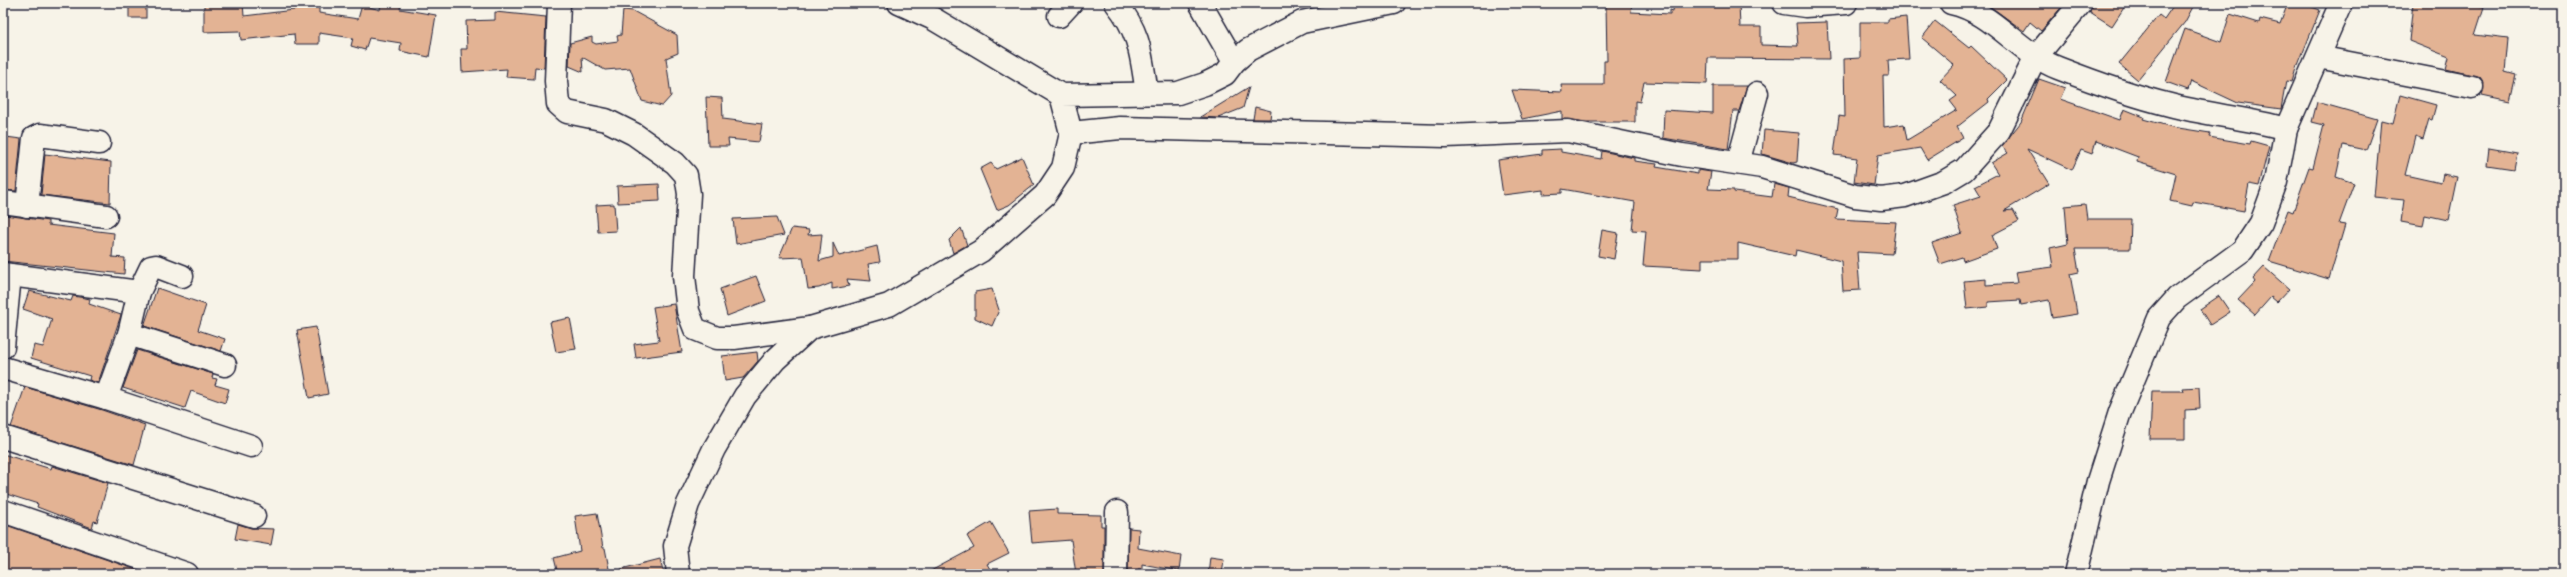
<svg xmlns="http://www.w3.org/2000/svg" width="2567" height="577" viewBox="0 0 2567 577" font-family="'Architects Daughter',sans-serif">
	<rect width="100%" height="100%" fill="#f7f3e8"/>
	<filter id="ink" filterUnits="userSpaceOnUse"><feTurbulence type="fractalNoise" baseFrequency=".025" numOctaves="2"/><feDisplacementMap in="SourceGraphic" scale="8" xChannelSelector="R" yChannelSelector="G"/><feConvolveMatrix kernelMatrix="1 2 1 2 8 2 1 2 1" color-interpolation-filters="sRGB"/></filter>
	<g filter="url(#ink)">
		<g fill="#e3b394" stroke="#22223b">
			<rect x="129" y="3" width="17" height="15"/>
			<polygon points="204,3 243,3 244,16 294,10 294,3 319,3 319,13 358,19 362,5 380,10 381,3 401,3 400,9 436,15 429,57 400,51 401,43 369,38 365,50 351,46 353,38 319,33 319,44 295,44 294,34 241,40 240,31 204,32"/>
			<polygon points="1606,3 1632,3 1631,12 1670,14 1670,10 1673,11 1674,3 1739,3 1740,27 1761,27 1761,45 1798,46 1796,23 1827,22 1829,59 1708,58 1707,84 1644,82 1640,102 1635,101 1635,122 1587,122 1562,119 1562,111 1522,119 1512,90 1562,92 1561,85 1604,85 1604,61 1607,61"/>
			<polygon points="1985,3 2065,3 2041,31 2030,22 2024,31"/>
			<polygon points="2093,3 2127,3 2112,26 2090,12"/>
			<polygon points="2175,3 2195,3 2185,22 2138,80 2119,64 2159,15 2164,19"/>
			<polygon points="2288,3 2301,3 2320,10 2298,65 2297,65 2292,82 2286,81 2281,109 2238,103 2191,81 2188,90 2166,82 2185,29 2221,42 2230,14 2259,23 2260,19 2280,24"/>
			<polygon points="2413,3 2471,3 2484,7 2475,35 2508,39 2505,72 2516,75 2510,101 2482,95 2484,83 2480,77 2446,69 2449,57 2409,41"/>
			<polygon points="623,10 633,11 677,35 678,53 666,58 671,96 662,106 642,101 630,68 605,70 582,57 583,72 569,66 570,43 592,37 592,42 596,44 618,41 617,36 621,35"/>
			<polygon points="495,12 546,17 544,68 535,67 534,79 506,77 507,69 462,72 461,49 467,49 466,21 495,20"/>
			<polygon points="1906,17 1909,59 1888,60 1889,76 1883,76 1884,127 1904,124 1907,140 1957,110 1950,101 1957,96 1940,80 1954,65 1922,38 1935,21 1969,48 1971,46 2007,80 1988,99 1989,102 1957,127 1963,138 1927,160 1920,148 1878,155 1874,185 1854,182 1857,158 1834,155 1839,116 1845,117 1844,59 1860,58 1860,22 1888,22 1888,19"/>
			<polygon points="2039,79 2065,88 2060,99 2120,120 2124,109 2144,117 2143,119 2172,127 2210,133 2209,137 2250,144 2251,141 2269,146 2259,186 2249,184 2244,211 2193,202 2192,206 2170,201 2176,174 2137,162 2138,157 2096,141 2092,154 2081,150 2072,170 2027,149 2049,184 2004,211 2013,210 2019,221 1992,235 1997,249 1963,261 1962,257 1940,264 1932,243 1962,233 1953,205 1981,196 1975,186 1998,174 1991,163 2008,153 2002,146 2021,122"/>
			<polygon points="1713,86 1747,86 1739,111 1733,111 1728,149 1663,138 1664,110 1713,113"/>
			<polygon points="1249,87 1243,108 1218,118 1200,117"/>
			<polygon points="2400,95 2436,105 2432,120 2429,119 2423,139 2415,136 2405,175 2441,183 2443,174 2457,177 2448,220 2425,215 2423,226 2401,222 2404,200 2374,197 2381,120 2393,123"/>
			<polygon points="706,97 722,98 723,119 762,124 759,142 728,139 729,146 708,146"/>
			<polygon points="2317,102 2377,119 2366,150 2343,145 2336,177 2354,183 2339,224 2345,225 2329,279 2269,261 2288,210 2293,212 2309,167 2313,168 2324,125 2312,122"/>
			<polygon points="1255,107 1271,111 1270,119 1253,119"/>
			<polygon points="1764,130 1799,133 1797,162 1793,163 1762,154"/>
			<polygon points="6,137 21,139 16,191 3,190"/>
			<polygon points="2489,148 2517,153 2514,169 2487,165"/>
			<polygon points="1561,149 1561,152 1601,159 1602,151 1634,158 1634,161 1657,164 1656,167 1698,174 1698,170 1711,172 1708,189 1734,190 1734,192 1772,197 1774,184 1789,188 1788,197 1838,209 1836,219 1896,222 1892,254 1857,252 1860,290 1843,291 1841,261 1796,250 1795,256 1738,243 1738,259 1702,259 1702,269 1643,266 1646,231 1632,230 1635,202 1562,189 1562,193 1543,194 1543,190 1503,195 1498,160 1542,154 1542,150"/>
			<polygon points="45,154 111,162 110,203 41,195"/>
			<polygon points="1022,157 1034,185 1009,205 997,210 980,169 991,163 996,169"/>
			<polygon points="659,184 660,201 618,203 617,186"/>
			<polygon points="614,204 616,231 598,232 596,205"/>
			<polygon points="2085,204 2087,219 2131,219 2130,249 2075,249 2079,272 2070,274 2077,314 2052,318 2049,300 2021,305 2020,300 1988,302 1988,307 1967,309 1964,281 1986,279 1986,285 2017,283 2015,272 2053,267 2050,248 2068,244 2065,206"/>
			<polygon points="5,215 48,221 48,225 114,233 112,257 125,258 124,274 3,261"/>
			<polygon points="777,217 784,235 736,244 733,219"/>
			<polygon points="792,228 809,230 808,235 822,234 819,261 833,257 833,243 839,256 877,246 880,262 868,264 871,281 847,279 849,286 832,289 832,283 819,288 808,289 803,257 779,258"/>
			<polygon points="961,228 967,245 953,253 949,240"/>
			<polygon points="1602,230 1618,233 1614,259 1598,256"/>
			<polygon points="2264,267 2289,289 2277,302 2271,297 2255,315 2238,300 2255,282 2253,279"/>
			<polygon points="756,276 766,301 727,316 720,289"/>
			<polygon points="157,288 206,305 198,330 225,339 221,351 144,326"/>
			<polygon points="992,289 999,310 992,326 975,318 975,292"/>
			<polygon points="29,291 71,301 73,296 85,298 90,299 89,304 121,315 98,383 89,380 90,376 31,358 34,345 43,347 52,319 23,309"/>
			<polygon points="2219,296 2230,312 2210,325 2200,309"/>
			<polygon points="674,304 682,352 636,358 634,344 659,341 653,307"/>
			<polygon points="570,318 576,349 556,352 550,322"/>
			<polygon points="316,327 328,394 309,398 297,330"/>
			<polygon points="137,350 213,374 212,378 217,379 215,385 229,389 225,403 191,391 185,408 123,388"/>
			<polygon points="757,352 758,361 743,378 725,381 722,356"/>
			<polygon points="25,387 102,410 145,425 134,465 11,427"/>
			<polygon points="2199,387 2200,409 2185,410 2185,439 2150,439 2152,391 2184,391 2183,388"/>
			<polygon points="3,454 51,469 52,466 108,483 97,522 94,521 92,528 37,507 38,504 3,493"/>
			<polygon points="1057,509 1057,514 1101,515 1101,526 1104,526 1104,574 1076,574 1071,540 1032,543 1029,511"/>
			<polygon points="597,513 603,548 605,548 610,574 558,574 554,558 580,551 575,516"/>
			<polygon points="991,522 1009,553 987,564 993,574 925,574 974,548 967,536"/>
			<polygon points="3,524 146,573 146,574 3,572"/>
			<polygon points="238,524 251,528 274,529 271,545 235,539"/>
			<polygon points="1129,528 1139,529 1138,548 1181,556 1179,571 1142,564 1142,569 1138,569 1137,574 1128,574"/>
			<polygon points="1210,557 1224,559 1222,574 1208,574"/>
			<polygon points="660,559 664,574 622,574 621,569"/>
		</g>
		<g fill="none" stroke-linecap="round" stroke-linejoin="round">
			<defs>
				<g id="minor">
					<polyline points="559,3 556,81 558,104 567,112 606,120 634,134 675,163 686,175 689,194 684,276 688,311 695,329 717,338 734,338 810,328"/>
					<polyline points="899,3 932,18 1061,95"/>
					<path d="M 1116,3 C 1141,34 1141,56 1147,93"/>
					<polyline points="1200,3 1234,62"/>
					<polyline points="1394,3 1302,22 1248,50 1234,62 1225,74 1205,84 1178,93 1061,95 1071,133 1120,128 1446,136 1568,131 1682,155 1762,167 1855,196 1881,199 1905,196 1944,182 1964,170 1999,131 2035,58 2081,3"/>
					<polyline points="1784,3 1805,6 1846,3"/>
					<path d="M 1951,3 C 1994,12 2018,53 2058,68 C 2094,82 2133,96 2170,105 C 2208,115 2248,118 2286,129"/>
					<polyline points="1059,16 1071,3"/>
					<polyline points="2318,57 2472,87"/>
					<polyline points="1738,163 1757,93"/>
					<polyline points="3,202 106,216"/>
					<polyline points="27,206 34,138 40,135 99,143"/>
					<polyline points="3,274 139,292"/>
					<polyline points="129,334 225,365"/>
					<polyline points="3,347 10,275"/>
					<polyline points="3,368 106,398 251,446"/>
					<polyline points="106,398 129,334 139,292 151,267 156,266 182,276"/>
					<polyline points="3,437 254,516"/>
					<polyline points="3,511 187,574"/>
					<polyline points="678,574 675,546 688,504 714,449 745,396 775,360 810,328 889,305 981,251 1045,195 1063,168 1071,133"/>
					<polyline points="1116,574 1117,512"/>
					<polyline points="2076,574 2098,481 2120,412 2159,318 2177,298 2243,250 2261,223 2276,182 2286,129 2341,3"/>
				</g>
			</defs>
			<use href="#minor" stroke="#22223b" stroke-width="25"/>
			<use href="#minor" stroke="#f7f3e8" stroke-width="22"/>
		</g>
	</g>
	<rect width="2567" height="577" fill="none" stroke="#f7f3e8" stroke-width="16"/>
	<rect x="8" y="8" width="2551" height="561" fill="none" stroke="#22223b" stroke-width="1.5" filter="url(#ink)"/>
</svg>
